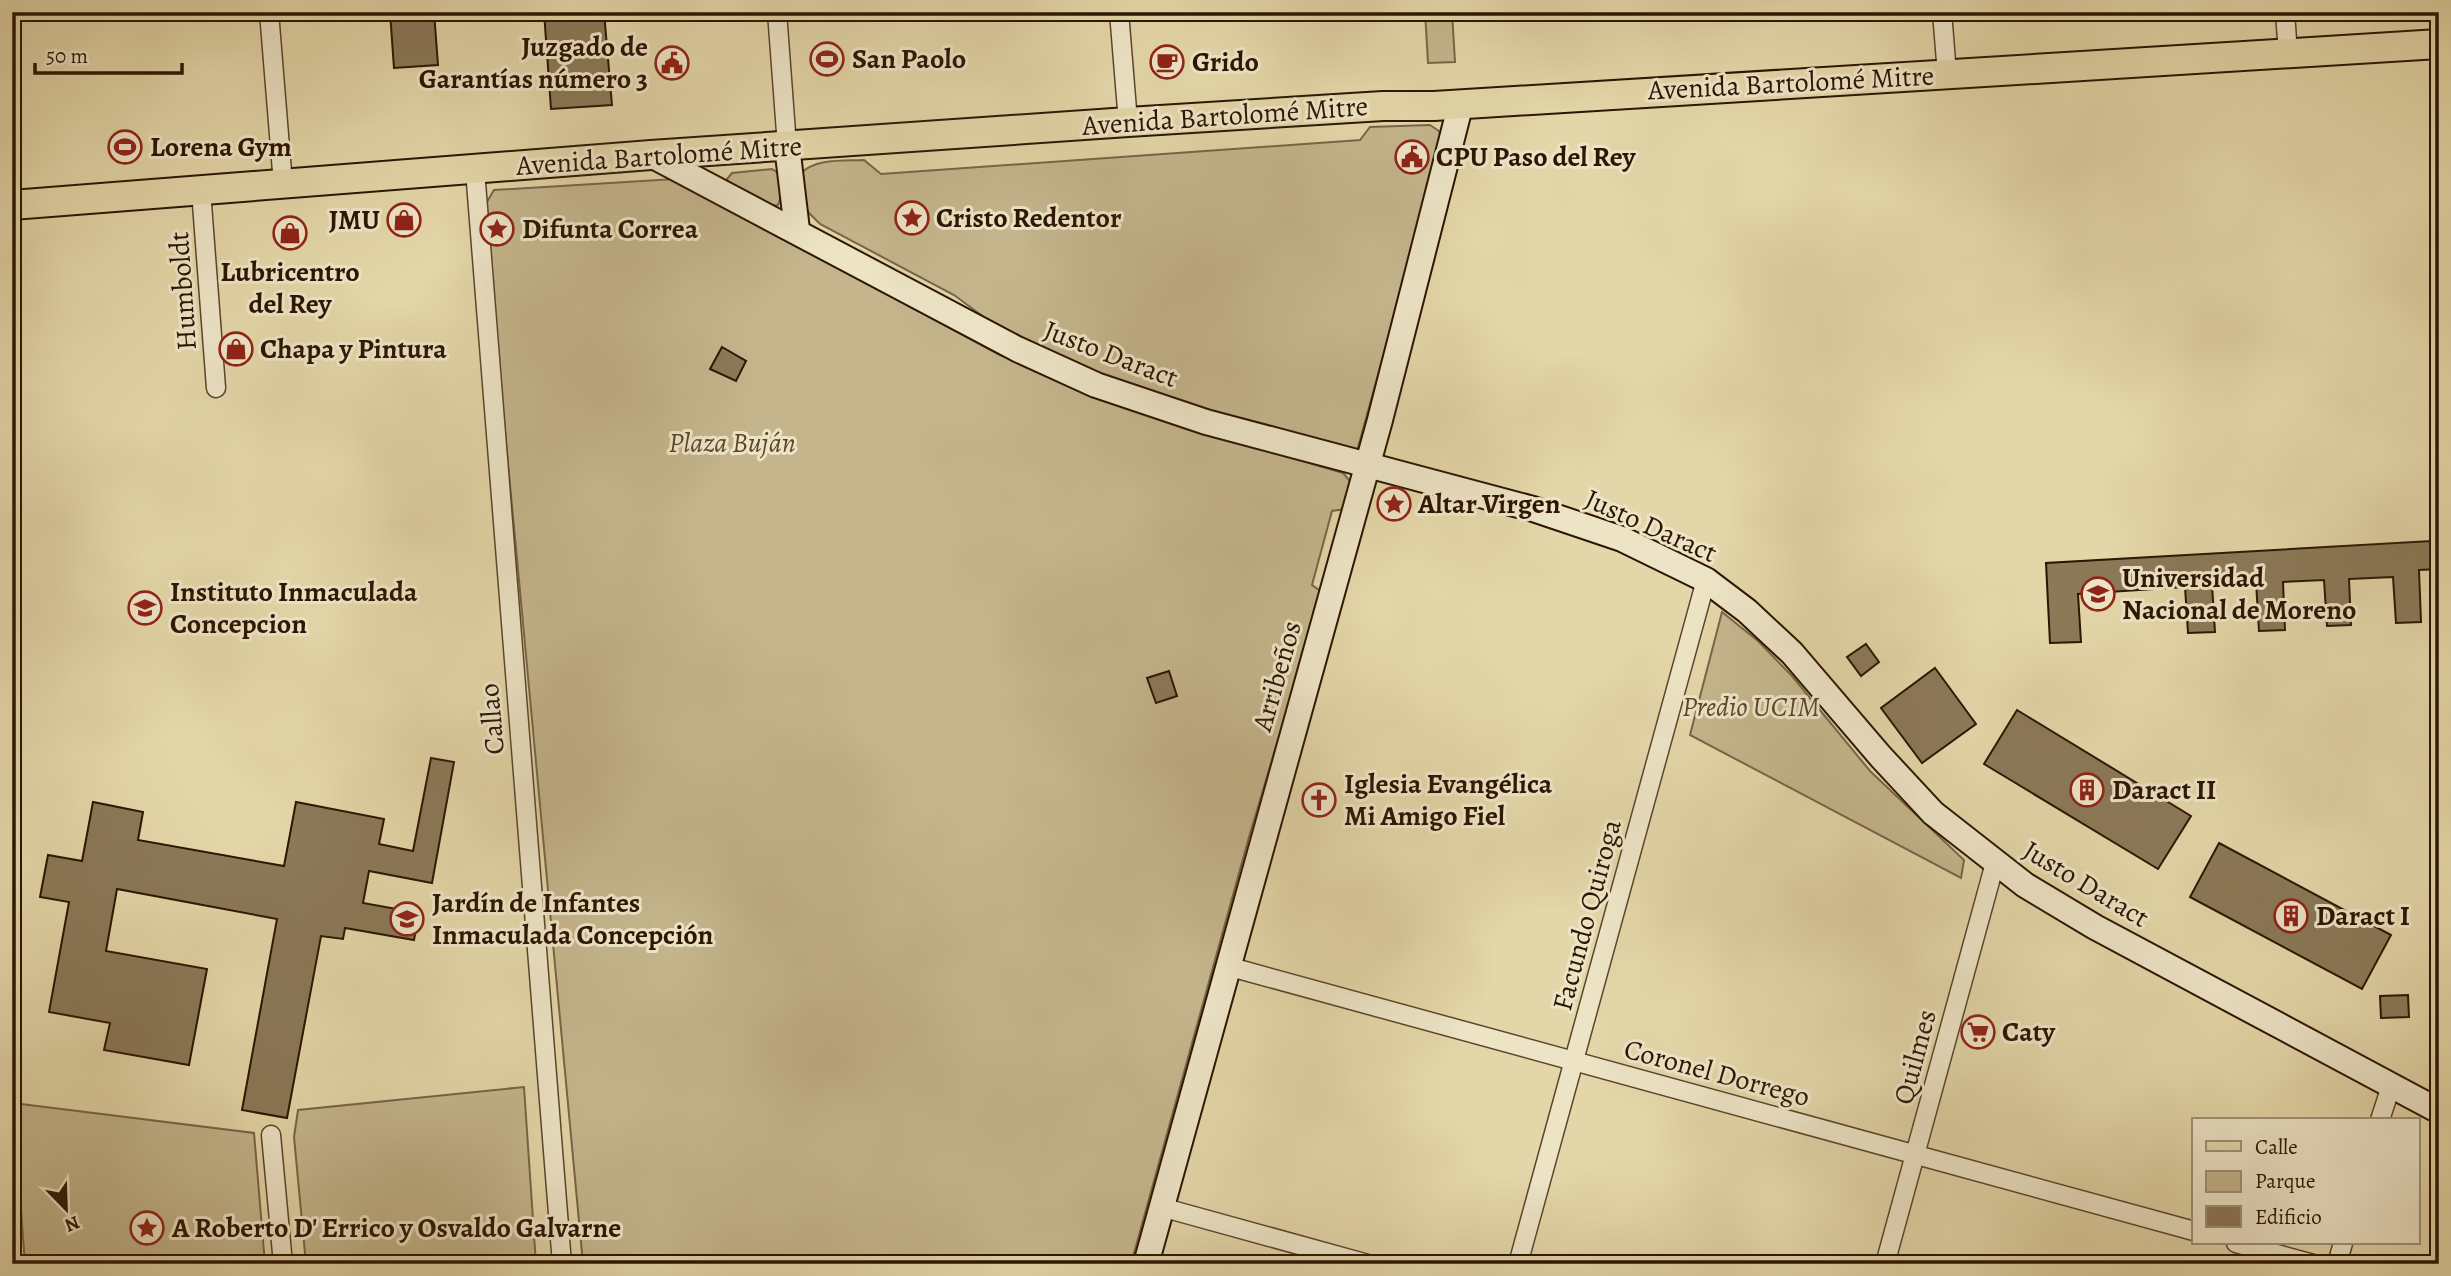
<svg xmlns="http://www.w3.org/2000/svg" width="2451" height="1276" viewBox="0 0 2451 1276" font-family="Alegreya,serif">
	<rect width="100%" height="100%" fill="#e3d6a8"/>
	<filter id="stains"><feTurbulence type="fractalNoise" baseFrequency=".00286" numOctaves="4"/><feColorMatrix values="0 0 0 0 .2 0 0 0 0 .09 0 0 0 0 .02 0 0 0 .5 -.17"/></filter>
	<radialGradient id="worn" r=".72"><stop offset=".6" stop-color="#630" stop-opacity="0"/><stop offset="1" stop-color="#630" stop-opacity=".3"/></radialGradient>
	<g fill="#c4b58c" stroke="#786547" stroke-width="2">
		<polygon points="1425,12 1452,12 1455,62 1428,63"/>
		<path d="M 1430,125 L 1439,131 L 1442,142 L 1357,451 L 1218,416 L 1095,374 L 996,326 L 954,295 L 820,224 L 802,206 L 800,174 C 816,158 842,161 864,160 L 881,174 L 1360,140 L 1370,127 Z"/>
		<polygon points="772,169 778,173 781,196 778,205 766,206 731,188 727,179 732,173"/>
		<polygon points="675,179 998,354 1043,374 1162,419 1343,473 1350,481 1345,509 1332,511 1312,585 1322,592 1249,837 1131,1264 583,1264 484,207 494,190"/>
		<polygon points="1722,612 1758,641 1792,676 1870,771 1964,860 1961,878 1690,735"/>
		<polygon points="524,1087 536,1264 306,1264 294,1137 298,1110"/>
		<polygon points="13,1103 254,1133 265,1264 25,1264"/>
	</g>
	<g fill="#8b7958" stroke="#2c1502" stroke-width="2">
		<polygon points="390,12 434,12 438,65 394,68"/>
		<polygon points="544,12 604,12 612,105 551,109"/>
		<polygon points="722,347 746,361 736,381 710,369"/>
		<polygon points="2431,541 2431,548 2439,548 2439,569 2419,570 2421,622 2396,623 2393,577 2349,579 2351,625 2327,626 2324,580 2283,582 2285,630 2259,631 2256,582 2212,585 2215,632 2188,633 2185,587 2078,594 2081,642 2050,643 2046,563"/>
		<polygon points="1866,644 1879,662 1861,676 1847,657"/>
		<polygon points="1935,668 1976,724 1922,763 1881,708"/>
		<polygon points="1169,671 1177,696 1156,703 1147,678"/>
		<polygon points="2017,710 2191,816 2158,869 1984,764"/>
		<polygon points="431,758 454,762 432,883 369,871 363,903 419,913 414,940 345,928 343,939 321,936 287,1118 242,1110 277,919 117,889 106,951 207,969 189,1065 104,1050 110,1023 49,1012 69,902 40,897 48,855 82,861 93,802 143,812 138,840 284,866 296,802 384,819 379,844 413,851"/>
		<polygon points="2219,843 2391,935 2362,989 2190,897"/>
		<polygon points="2408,995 2409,1017 2381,1018 2380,996"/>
	</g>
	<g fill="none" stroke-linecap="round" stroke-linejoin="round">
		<defs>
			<g id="street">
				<polyline points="269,12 283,184"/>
				<polyline points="777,12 787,146"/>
				<polyline points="1119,12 1128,122"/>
				<polyline points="1942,12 1947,74"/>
				<polyline points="2285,12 2288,54"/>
				<polyline points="475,170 562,1264"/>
				<polyline points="201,191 216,388"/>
				<polyline points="1227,966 2194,1231"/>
				<polyline points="2380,1120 2391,1086"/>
				<polyline points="271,1135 283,1264"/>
				<polyline points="1161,1207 1368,1264"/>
				<polyline points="2236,1243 2313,1264"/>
				<polyline points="1518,1264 1706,580"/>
				<polyline points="1885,1264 1995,863"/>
				<polyline points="2337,1264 2343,1243"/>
			</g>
			<g id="secondary">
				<polyline points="787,146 797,230"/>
				<polyline points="651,155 1017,349 1096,385 1206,422 1533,509 1622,539 1706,580 1747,611 1792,653 1881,757 1933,813 2025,885 2095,927 2439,1111"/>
				<polyline points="1146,1264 1380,420 1461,103"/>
			</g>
			<polyline id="primary" points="12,205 651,155 1128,122 1383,106 1434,106 2439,44"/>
		</defs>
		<use href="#street" stroke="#5a452c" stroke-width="21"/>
		<use href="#secondary" stroke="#2c1502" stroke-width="28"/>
		<use href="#primary" stroke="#2c1502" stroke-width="32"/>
		<use href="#street" stroke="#ede4c6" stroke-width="18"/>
		<use href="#secondary" stroke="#ede4c6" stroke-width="24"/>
		<use href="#primary" stroke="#e3d6a8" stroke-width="28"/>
	</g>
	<defs>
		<symbol id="stadium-ring" viewBox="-11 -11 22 22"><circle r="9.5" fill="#ede4c6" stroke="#8f2418" stroke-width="1.5"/><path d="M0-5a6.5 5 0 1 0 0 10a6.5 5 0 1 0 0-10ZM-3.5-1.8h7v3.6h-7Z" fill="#8f2418"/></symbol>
		<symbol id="cafe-ring" viewBox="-11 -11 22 22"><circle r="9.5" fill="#ede4c6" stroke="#8f2418" stroke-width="1.5"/><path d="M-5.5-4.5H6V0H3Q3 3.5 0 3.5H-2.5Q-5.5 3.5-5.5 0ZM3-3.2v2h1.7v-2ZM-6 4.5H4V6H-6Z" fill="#8f2418"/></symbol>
		<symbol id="civic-ring" viewBox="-11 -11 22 22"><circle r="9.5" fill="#ede4c6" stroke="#8f2418" stroke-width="1.5"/><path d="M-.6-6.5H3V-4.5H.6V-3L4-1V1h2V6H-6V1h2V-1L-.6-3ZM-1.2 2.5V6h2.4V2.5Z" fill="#8f2418"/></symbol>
		<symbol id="sight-ring" viewBox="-11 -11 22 22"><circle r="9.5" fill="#ede4c6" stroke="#8f2418" stroke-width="1.5"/><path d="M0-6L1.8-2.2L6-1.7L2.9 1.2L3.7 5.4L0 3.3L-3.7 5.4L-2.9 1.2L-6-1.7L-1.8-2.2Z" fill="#8f2418"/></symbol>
		<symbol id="shop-ring" viewBox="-11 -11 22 22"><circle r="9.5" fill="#ede4c6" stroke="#8f2418" stroke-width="1.5"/><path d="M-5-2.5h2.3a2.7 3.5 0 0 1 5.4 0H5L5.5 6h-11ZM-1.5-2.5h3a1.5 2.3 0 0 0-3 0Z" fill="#8f2418"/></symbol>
		<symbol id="university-ring" viewBox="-11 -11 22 22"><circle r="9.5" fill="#ede4c6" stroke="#8f2418" stroke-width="1.5"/><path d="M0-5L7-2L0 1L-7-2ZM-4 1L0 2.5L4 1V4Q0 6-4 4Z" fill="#8f2418"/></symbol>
		<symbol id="school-ring" viewBox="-11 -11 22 22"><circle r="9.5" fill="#ede4c6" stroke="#8f2418" stroke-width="1.5"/><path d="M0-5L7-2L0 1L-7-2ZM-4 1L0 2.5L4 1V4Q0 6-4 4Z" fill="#8f2418"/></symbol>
		<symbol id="building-ring" viewBox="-11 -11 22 22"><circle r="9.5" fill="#ede4c6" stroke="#8f2418" stroke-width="1.5"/><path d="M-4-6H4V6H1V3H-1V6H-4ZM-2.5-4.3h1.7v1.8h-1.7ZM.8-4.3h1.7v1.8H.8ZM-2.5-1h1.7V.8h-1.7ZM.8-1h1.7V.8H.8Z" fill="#8f2418"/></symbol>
		<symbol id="church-ring" viewBox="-11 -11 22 22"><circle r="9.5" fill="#ede4c6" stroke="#8f2418" stroke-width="1.5"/><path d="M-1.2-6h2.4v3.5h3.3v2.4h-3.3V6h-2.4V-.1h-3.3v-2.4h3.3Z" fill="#8f2418"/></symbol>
		<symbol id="supermarket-ring" viewBox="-11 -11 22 22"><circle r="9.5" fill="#ede4c6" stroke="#8f2418" stroke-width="1.5"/><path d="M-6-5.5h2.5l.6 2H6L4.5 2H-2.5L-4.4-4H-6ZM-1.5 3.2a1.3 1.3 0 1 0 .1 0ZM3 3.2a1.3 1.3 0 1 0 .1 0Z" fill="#8f2418"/></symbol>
	</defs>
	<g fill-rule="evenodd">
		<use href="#stadium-ring" x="808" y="40" width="38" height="38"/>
		<use href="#cafe-ring" x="1148" y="43" width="38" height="38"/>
		<use href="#civic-ring" x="653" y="44" width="38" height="38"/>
		<use href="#stadium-ring" x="106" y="128" width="38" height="38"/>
		<use href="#civic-ring" x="1393" y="138" width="38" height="38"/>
		<use href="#sight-ring" x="893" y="199" width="38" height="38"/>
		<use href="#shop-ring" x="385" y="201" width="38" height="38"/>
		<use href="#sight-ring" x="478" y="210" width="38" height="38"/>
		<use href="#shop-ring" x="271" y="214" width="38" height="38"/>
		<use href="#shop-ring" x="217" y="330" width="38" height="38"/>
		<use href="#sight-ring" x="1375" y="485" width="38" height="38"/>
		<use href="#university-ring" x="2079" y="575" width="38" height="38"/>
		<use href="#school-ring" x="126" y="589" width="38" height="38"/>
		<use href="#building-ring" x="2068" y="771" width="38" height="38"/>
		<use href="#church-ring" x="1300" y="781" width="38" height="38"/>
		<use href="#building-ring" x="2272" y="897" width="38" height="38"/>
		<use href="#school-ring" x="388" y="900" width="38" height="38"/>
		<use href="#supermarket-ring" x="1959" y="1013" width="38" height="38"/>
		<use href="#sight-ring" x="128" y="1209" width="38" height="38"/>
	</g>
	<g text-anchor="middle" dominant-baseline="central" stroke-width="6" stroke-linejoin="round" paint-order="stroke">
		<g font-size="28" font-weight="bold" fill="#2c1502" stroke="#ede4c6" text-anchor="start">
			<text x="648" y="47" text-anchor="end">Juzgado de<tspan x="648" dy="32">Garantías número 3</tspan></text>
			<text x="852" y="59">San Paolo</text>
			<text x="1192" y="62">Grido</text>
			<text x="150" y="147">Lorena Gym</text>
			<text x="1436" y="157">CPU Paso del Rey</text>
			<text x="936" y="218">Cristo Redentor</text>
			<text x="380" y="220" text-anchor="end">JMU</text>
			<text x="522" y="229">Difunta Correa</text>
			<text x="290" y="272" text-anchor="middle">Lubricentro<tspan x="290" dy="32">del Rey</tspan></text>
			<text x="260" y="349">Chapa y Pintura</text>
			<text x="1418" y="504">Altar Virgen</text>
			<text x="2122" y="578">Universidad<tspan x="2122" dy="32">Nacional de Moreno</tspan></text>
			<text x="170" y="592">Instituto Inmaculada<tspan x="170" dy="32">Concepcion</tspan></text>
			<text x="1344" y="784">Iglesia Evangélica<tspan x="1344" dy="32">Mi Amigo Fiel</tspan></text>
			<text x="2112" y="790">Daract II</text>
			<text x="432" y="903">Jardín de Infantes<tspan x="432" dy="32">Inmaculada Concepción</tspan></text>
			<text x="2316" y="916">Daract I</text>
			<text x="2002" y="1032">Caty</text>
			<text x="172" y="1228">A Roberto D' Errico y Osvaldo Galvarne</text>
		</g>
		<g font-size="28" fill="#2c1502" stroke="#ede4c6">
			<text transform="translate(1791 83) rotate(-3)">Avenida Bartolomé Mitre</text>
			<text transform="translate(1225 116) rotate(-4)">Avenida Bartolomé Mitre</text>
			<text transform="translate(659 156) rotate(-4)">Avenida Bartolomé Mitre</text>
			<text transform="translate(183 291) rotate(-94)">Humboldt</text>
			<text transform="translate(1111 354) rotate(21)">Justo Daract</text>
			<text transform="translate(1651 526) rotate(24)">Justo Daract</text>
			<text transform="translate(1277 676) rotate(-74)">Arribeños</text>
			<text transform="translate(492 719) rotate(-95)">Callao</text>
			<text transform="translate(2086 884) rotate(31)">Justo Daract</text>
			<text transform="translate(1587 915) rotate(-75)">Facundo Quiroga</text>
			<text transform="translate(1915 1057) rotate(-75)">Quilmes</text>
			<text transform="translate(1717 1073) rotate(15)">Coronel Dorrego</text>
		</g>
		<g font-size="28" font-style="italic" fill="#5a452b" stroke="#ede4c6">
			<text x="732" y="443">Plaza Buján</text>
			<text x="1751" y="707">Predio UCIM</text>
		</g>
	</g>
	<rect width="2451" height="1276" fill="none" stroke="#e3d6a8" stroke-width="42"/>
	<rect x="14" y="14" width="2423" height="1248" fill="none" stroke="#2c1502" stroke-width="3.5"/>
	<rect x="21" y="21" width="2409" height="1234" fill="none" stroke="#2c1502" stroke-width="2"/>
	<rect x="2192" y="1118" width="228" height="126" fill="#ede4c6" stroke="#a09178" stroke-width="2"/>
	<rect x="2206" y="1141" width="35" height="10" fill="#e3d6a8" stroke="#a09178" stroke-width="2"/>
	<text x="2255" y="1154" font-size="21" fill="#2c1502">Calle</text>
	<rect x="2206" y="1171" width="35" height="21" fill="#c4b58c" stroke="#a09178" stroke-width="2"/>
	<text x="2255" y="1188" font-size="21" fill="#2c1502">Parque</text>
	<rect x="2206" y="1206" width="35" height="21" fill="#8b7958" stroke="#a09178" stroke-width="2"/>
	<text x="2255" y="1224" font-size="21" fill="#2c1502">Edificio</text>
	<g transform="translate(66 1209) rotate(157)" stroke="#ede4c6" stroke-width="5" paint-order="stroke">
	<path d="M0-5L12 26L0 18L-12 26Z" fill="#2c1502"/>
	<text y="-10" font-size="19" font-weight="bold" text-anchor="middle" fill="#2c1502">N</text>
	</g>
	<path d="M35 63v10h147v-10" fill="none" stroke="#2c1502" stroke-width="3.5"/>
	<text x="46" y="63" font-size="21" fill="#2c1502" stroke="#ede4c6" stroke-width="5" paint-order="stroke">50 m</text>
	<rect width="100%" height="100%" filter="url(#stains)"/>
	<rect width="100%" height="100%" fill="url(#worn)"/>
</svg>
